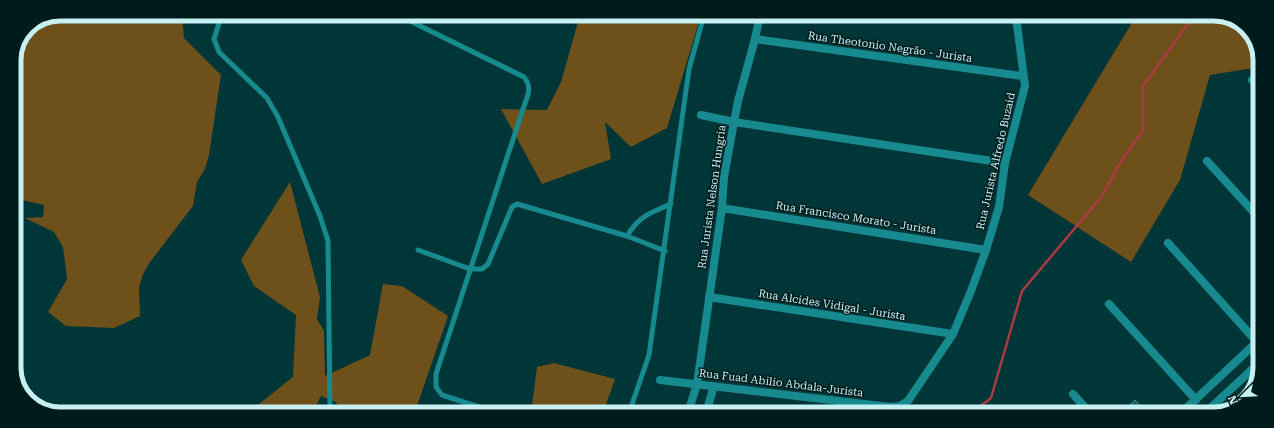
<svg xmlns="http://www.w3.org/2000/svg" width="1274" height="428" viewBox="0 0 1274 428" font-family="'Roboto Serif',serif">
	<rect width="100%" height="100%" fill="#003638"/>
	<g fill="#6d501a">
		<polygon points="60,14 182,14 184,38 221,75 209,155 205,169 197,182 193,206 150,262 143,274 139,288 140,316 114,328 66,326 48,312 67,279 63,247 54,232 25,218 43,217 44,205 22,200 14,203 14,57 28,27"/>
		<polygon points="580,15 701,15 667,128 631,147 605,122 611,159 542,184 501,109 547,110 561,82"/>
		<polygon points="1136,16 1229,16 1250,32 1260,56 1260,67 1210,75 1180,180 1131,262 1028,195"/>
		<polygon points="290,182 320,297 317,319 324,331 325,376 370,355 383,284 402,286 448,316 415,412 340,412 336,402 321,396 313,412 249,412 293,377 296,315 254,286 241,260"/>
		<polygon points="554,363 615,379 603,413 531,413 537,367"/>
	</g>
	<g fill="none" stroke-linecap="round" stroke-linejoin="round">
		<polyline stroke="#ac3a44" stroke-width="2.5" points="970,414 991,398 1022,291 1102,196 1120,163 1143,130 1143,86 1193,17 1201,16"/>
	</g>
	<polygon fill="#135d61" stroke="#349195" points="1135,400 1148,414 1122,414"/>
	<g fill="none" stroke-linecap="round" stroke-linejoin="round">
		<g stroke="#168a8f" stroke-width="5">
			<polyline points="222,14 214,39 219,52 267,98 278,117 320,216 328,241 330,410"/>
			<path d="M 402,17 L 524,77 C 533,88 527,97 523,109 L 436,374 L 436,387 L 442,395 L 488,410"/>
			<path d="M 627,236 C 639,216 650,213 671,204"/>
			<polyline points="418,250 470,269 482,269 488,264 512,207 517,204 627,236 665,251"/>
			<polyline points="629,413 649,355 689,69 704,15"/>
		</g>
		<g stroke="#168a8f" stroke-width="8">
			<polyline points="755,39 1022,76"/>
			<polyline points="1252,80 1260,88"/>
			<polyline points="701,115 734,122 1005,163"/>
			<polyline points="1207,161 1259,218"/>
			<polyline points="722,208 986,250"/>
			<polyline points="1168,243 1257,342"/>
			<polyline points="709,297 953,334"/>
			<polyline points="1109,304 1196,400"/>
			<polyline points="660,380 890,407 900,406 908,401 953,334 971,291 986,250 999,207 1005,163 1025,86 1016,16"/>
			<polyline points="1073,394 1091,414"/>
			<polyline points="688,413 697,384 722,208 724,177 734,122 738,101 755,39 760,15"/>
			<polyline points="706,413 714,386"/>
		</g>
		<g stroke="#168a8f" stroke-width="8">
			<polyline points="1180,414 1258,341"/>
			<polyline points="1204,414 1258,364"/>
		</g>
	</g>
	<g text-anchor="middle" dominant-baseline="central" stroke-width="3" stroke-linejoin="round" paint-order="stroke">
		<g font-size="11" fill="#c7f0f2" stroke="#001b1c">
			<text transform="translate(890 47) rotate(8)">Rua Theotonio Negrão - Jurista</text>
			<text transform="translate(996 161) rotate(-77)">Rua Jurista Alfredo Buzaid</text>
			<text transform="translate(712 197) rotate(-82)">Rua Jurista Nelson Hungria</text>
			<text transform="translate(856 218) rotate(9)">Rua Francisco Morato - Jurista</text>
			<text transform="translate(832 305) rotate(9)">Rua Alcides Vidigal - Jurista</text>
			<text transform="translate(781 383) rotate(7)">Rua Fuad Abilio Abdala-Jurista</text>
		</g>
	</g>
	<path d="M0 0H1274V428H0ZM60 21H1214A39 39 0 0 1 1253 60V368A39 39 0 0 1 1214 407H60A39 39 0 0 1 21 368V60A39 39 0 0 1 60 21Z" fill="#001b1c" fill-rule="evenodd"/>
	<path fill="none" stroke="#c7f0f2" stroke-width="5" d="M60 21H1214A39 39 0 0 1 1253 60V368A39 39 0 0 1 1214 407H60A39 39 0 0 1 21 368V60A39 39 0 0 1 60 21Z"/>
	<g transform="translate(1242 396) rotate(246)" stroke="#001b1c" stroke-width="3" paint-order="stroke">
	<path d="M0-3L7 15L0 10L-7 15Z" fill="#c7f0f2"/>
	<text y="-6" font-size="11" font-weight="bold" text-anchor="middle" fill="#c7f0f2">N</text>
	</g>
</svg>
